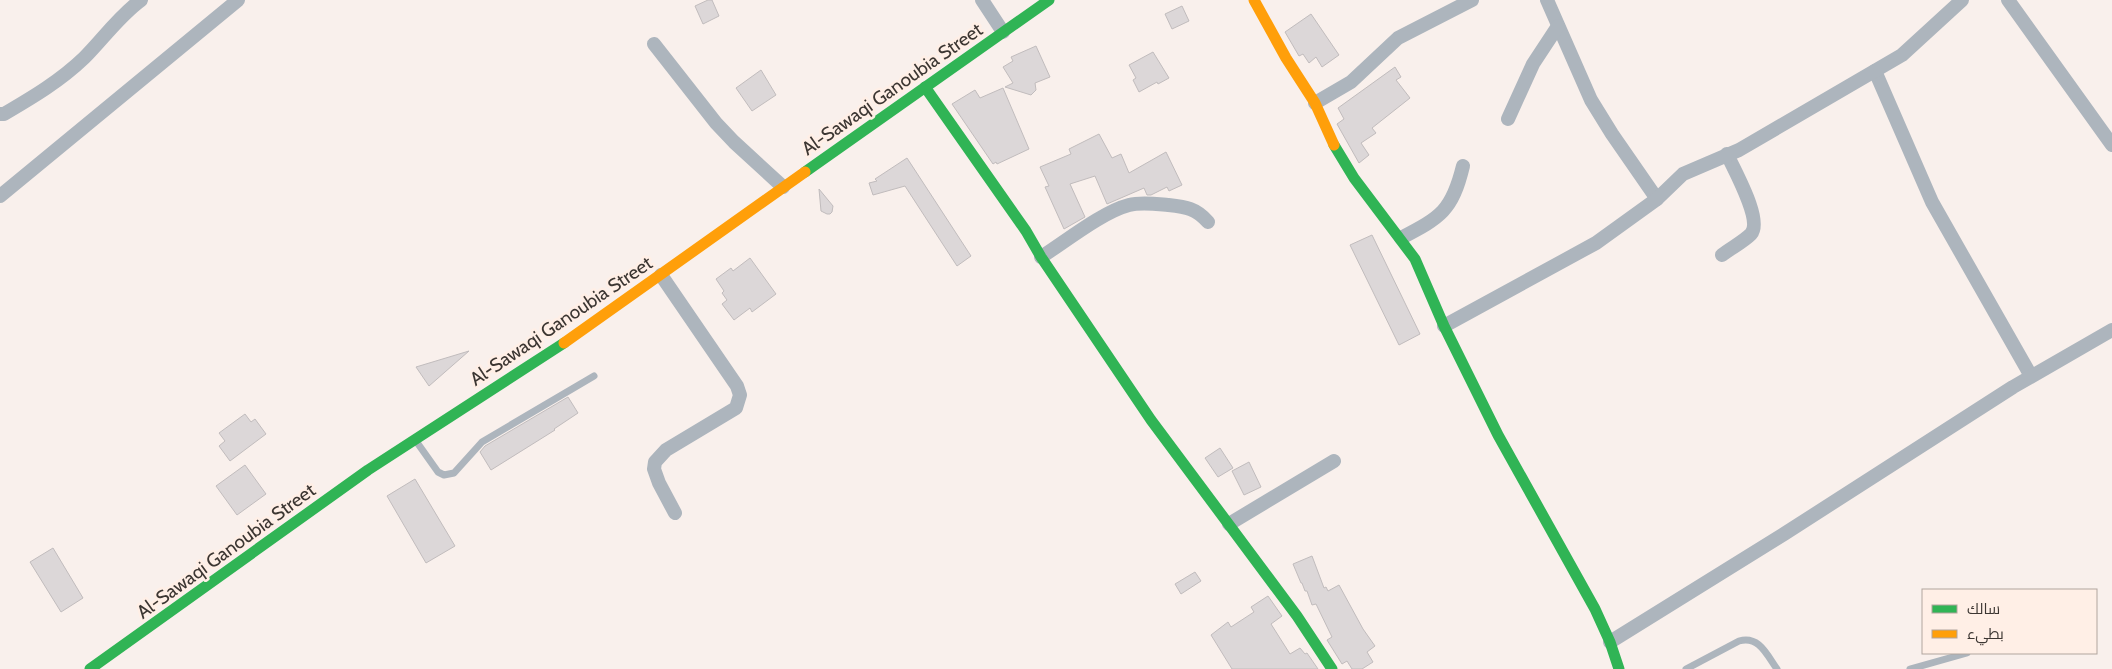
<svg xmlns="http://www.w3.org/2000/svg" width="2112" height="669" viewBox="0 0 2112 669" font-family="Cabin,Cairo,sans-serif">
	<rect width="100%" height="100%" fill="#f9f0ec"/>
	<g fill="#dcd7d8" stroke="#c1bcbd">
		<polygon points="708,0 712,0 719,16 703,24 695,6"/>
		<polygon points="1182,6 1189,21 1172,29 1165,14"/>
		<polygon points="1311,14 1339,55 1322,67 1316,57 1309,63 1303,54 1299,56 1285,32"/>
		<polygon points="1036,46 1050,77 1035,83 1036,90 1031,95 1005,87 1013,83 1003,67 1013,61 1011,57"/>
		<polygon points="1153,52 1169,78 1158,84 1157,82 1139,92 1133,80 1136,78 1129,65"/>
		<polygon points="1395,67 1401,77 1396,80 1410,98 1372,128 1376,133 1361,143 1369,155 1359,163 1337,124 1344,119 1338,108"/>
		<polygon points="761,70 776,95 752,111 736,88"/>
		<polygon points="1003,88 1029,149 997,164 996,162 993,164 952,104 975,90 980,98"/>
		<polygon points="1099,134 1112,158 1121,154 1129,173 1166,152 1182,185 1169,191 1167,187 1151,195 1147,195 1144,188 1107,204 1095,176 1070,184 1085,217 1064,229 1045,187 1049,186 1040,167 1071,154 1069,149"/>
		<polygon points="907,158 971,256 957,266 905,186 873,195 869,183 877,181 875,179"/>
		<polygon points="819,189 833,206 832,212 830,214 827,214 821,211"/>
		<polygon points="1372,235 1420,334 1399,345 1350,245"/>
		<polygon points="750,258 776,294 752,312 750,308 734,320 722,304 727,300 722,293 724,291 716,279 731,268 733,271"/>
		<polygon points="469,351 429,386 416,367"/>
		<polygon points="568,397 578,413 554,429 555,430 491,470 480,452 485,446"/>
		<polygon points="245,414 251,422 255,419 266,434 230,461 219,446 225,441 219,433"/>
		<polygon points="1220,448 1233,468 1218,477 1205,458"/>
		<polygon points="1249,462 1261,487 1244,495 1232,471"/>
		<polygon points="245,465 266,494 237,515 216,486"/>
		<polygon points="415,479 455,546 426,563 387,496"/>
		<polygon points="53,548 83,598 61,612 30,562"/>
		<polygon points="1312,556 1324,588 1326,587 1328,591 1339,585 1363,629 1375,646 1367,652 1373,662 1362,669 1352,669 1347,661 1342,664 1327,640 1332,637 1316,604 1312,605 1307,591 1305,591 1302,583 1301,583 1293,564"/>
		<polygon points="1195,572 1201,581 1181,594 1175,584"/>
		<polygon points="1268,596 1282,616 1271,624 1290,654 1300,648 1305,654 1307,653 1318,669 1232,669 1211,635 1228,622 1231,627 1254,612 1251,607"/>
	</g>
	<g fill="none" stroke-linecap="round" stroke-linejoin="round">
		<g stroke="#adb5bd" stroke-width="7">
			<polyline points="416,441 438,472 444,475 454,473 482,442 594,376"/>
			<path d="M 1686,669 L 1739,641 C 1759,635 1767,655 1777,669"/>
			<polyline points="1910,669 1967,653"/>
		</g>
		<g stroke="#adb5bd" stroke-width="14">
			<polyline points="982,0 1003,32"/>
			<polyline points="1547,0 1591,100 1612,134 1657,199"/>
			<polyline points="2008,0 2112,145"/>
			<polyline points="654,44 716,123 734,142 783,187"/>
			<polyline points="1875,71 1932,202 2031,376"/>
			<polyline points="1315,103 1351,82 1398,38 1472,0"/>
			<path d="M 0,114 L 4,114 C 33,97 60,81 84,58 C 103,39 119,16 141,0"/>
			<polyline points="1508,119 1533,64 1558,26"/>
			<polyline points="0,196 238,0"/>
			<path d="M 1401,238 C 1441,217 1452,211 1463,166"/>
			<path d="M 1722,255 C 1731,248 1743,242 1751,234 C 1763,220 1734,170 1727,154"/>
			<path d="M 1041,257 C 1065,242 1102,212 1129,205 C 1141,202 1156,204 1168,205 C 1186,207 1196,208 1208,222"/>
			<polyline points="661,275 737,386 740,395 736,408 666,450 655,462 654,469 659,483 675,513"/>
			<polyline points="1444,326 1596,243 1657,199 1683,174 1739,150 1902,55 1962,0"/>
			<polyline points="1229,524 1334,461"/>
			<polyline points="1610,642 1784,534 2013,387 2112,330"/>
		</g>
		<g stroke="#30b455" stroke-width="11">
			<polyline points="925,87 1026,231 1041,257 1151,420 1297,616 1332,669"/>
			<polyline points="1334,145 1354,178 1415,259 1444,326 1498,435 1595,609 1610,642 1619,669"/>
			<polyline points="805,172 1049,0"/>
			<polyline points="90,669 368,470 564,343"/>
		</g>
		<g stroke="#ff9f0a" stroke-width="11">
			<polyline points="1254,0 1286,58 1315,103 1334,145"/>
			<polyline points="564,343 805,172"/>
		</g>
	</g>
	<g text-anchor="middle" dominant-baseline="central" stroke-width="5" stroke-linejoin="round" paint-order="stroke">
		<g font-size="19" fill="#3c3632" stroke="#ffefe6">
			<text transform="translate(892 89) rotate(-35)">Al-Sawaqi Ganoubia Street</text>
			<text transform="translate(561 321) rotate(-34)">Al-Sawaqi Ganoubia Street</text>
			<text transform="translate(226 551) rotate(-36)">Al-Sawaqi Ganoubia Street</text>
		</g>
	</g>
	<rect x="1922" y="589" width="175" height="65" fill="#ffefe6" stroke="#b1a59e"/>
	<rect x="1932" y="605" width="25" height="8" fill="#30b455" stroke="#b1a59e"/>
	<text x="1967" y="614" font-size="15" fill="#3c3632">سالك</text>
	<rect x="1932" y="630" width="25" height="8" fill="#ff9f0a" stroke="#b1a59e"/>
	<text x="1967" y="639" font-size="15" fill="#3c3632">بطيء</text>
</svg>
